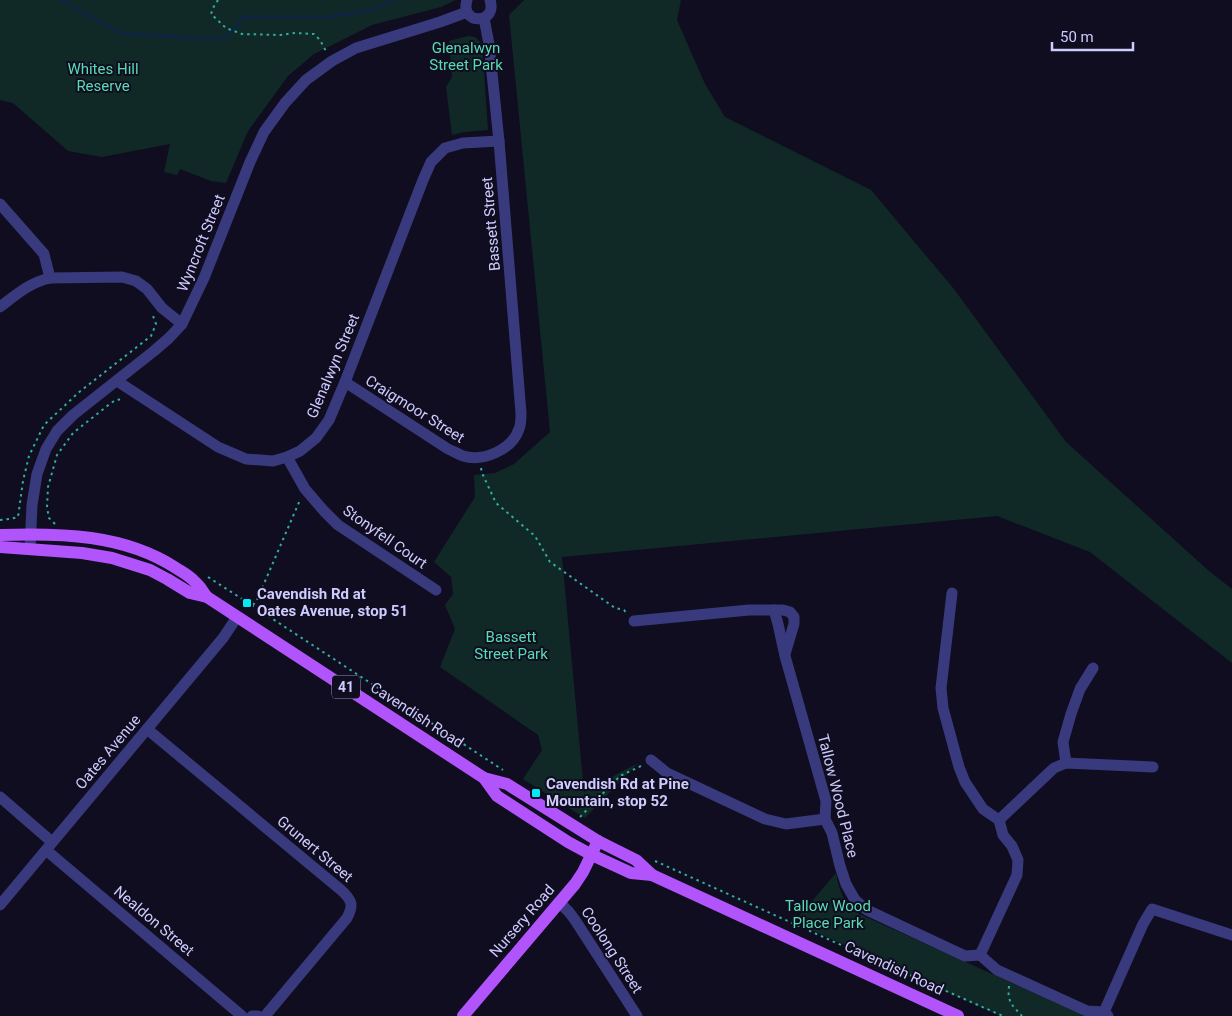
<svg xmlns="http://www.w3.org/2000/svg" width="1232" height="1016" viewBox="0 0 1232 1016" font-family="Roboto,sans-serif">
	<rect width="100%" height="100%" fill="#0f0d1f"/>
	<g fill="#102926">
		<polygon points="0,0 456,0 441,7 372,25 314,54 288,76 248,131 226,183 211,181 180,169 177,175 164,172 170,144 102,157 68,151 13,103 0,100"/>
		<polygon points="524,0 681,0 677,20 705,84 725,117 871,190 954,289 1066,442 1209,571 1232,589 1232,663 1090,552 997,516 562,557 584,792 638,763 585,818 523,779 542,750 538,735 440,667 455,629 445,605 453,594 451,577 434,562 475,497 474,475 495,473 514,464 550,432 509,15"/>
		<polygon points="468,36 475,37 482,44 488,130 464,132 452,135 446,87 452,77 449,41"/>
		<path d="M 836,873 C 839,890 842,898 853,911 L 1085,1016 L 1000,1016 L 794,922 Z"/>
	</g>
	<g fill="none" stroke-linecap="round" stroke-linejoin="round">
		<polyline stroke="#0d2543" stroke-width="3" points="61,0 120,33 204,39 225,38 244,17 327,17 369,11 394,0"/>
		<g stroke="#2fae9e" stroke-width="2" stroke-dasharray="2.5 4" stroke-linecap="butt">
			<polyline points="218,0 213,8 211,14 226,28 242,34 280,35 295,33 314,34 320,40 327,53"/>
			<polyline points="481,468 482,473 496,503 535,536 550,562 615,608 624,610 627,614"/>
			<polyline points="0,520 10,519 18,517 23,481 29,456 44,425 78,393 151,336 156,324 153,316"/>
			<polyline points="55,524 49,518 47,507 48,487 57,455 73,433 111,403 116,400 124,399"/>
			<polyline points="208,577 253,606 503,770"/>
			<polyline points="253,605 257,600 300,500"/>
			<polyline points="580,817 614,782 620,776 643,765"/>
			<polyline points="655,861 832,941 1003,1016"/>
			<path d="M 1009,986 C 1007,1002 1012,1005 1022,1016"/>
		</g>
		<g stroke="#383a7d" stroke-width="11">
			<path d="M 467,0 C 459,25 498,25 490,0"/>
			<polyline points="0,204 44,254 50,278"/>
			<path d="M 0,307 C 17,294 29,283 50,278 L 122,277 L 136,281 L 147,289 L 162,308 L 182,324"/>
			<polyline points="117,381 218,447 246,459 273,461 287,457 300,451 316,438 329,420 345,382 423,180 431,162 445,148 463,143 499,141"/>
			<path d="M 345,382 L 448,449 C 453,451 458,454 463,456 C 483,462 512,450 519,429 C 521,425 521,418 521,413 L 499,141 L 489,44 L 484,18"/>
			<polyline points="287,457 305,489 324,511 338,525 436,590"/>
			<polyline points="30,549 32,505 37,474 46,449 57,431 73,415 154,351 169,338 182,324 204,278 250,162 264,132 285,103 306,80 332,61 356,48 440,22 467,12"/>
			<polyline points="952,593 941,688 943,708 959,767 965,782 983,809 999,820 1003,835 1012,846 1018,860 1017,875 980,955"/>
			<polyline points="774,610 778,624 785,656 826,801 825,819 832,833 840,866 846,884 855,900 867,910 965,956 980,955 997,970 1087,1011 1104,1012 1108,1016"/>
			<polyline points="634,621 749,610 783,610 790,612 794,617 794,624 785,654"/>
			<path d="M 147,729 L 341,890 C 352,900 354,905 347,918 L 265,1016"/>
			<polyline points="651,760 667,773 765,819 786,824 825,819"/>
			<polyline points="1066,763 1063,742 1071,714 1080,689 1093,668"/>
			<polyline points="0,797 52,842"/>
			<polyline points="999,820 1054,768 1066,763 1153,767"/>
			<polyline points="46,850 242,1016"/>
			<polyline points="559,902 569,912 575,920 637,1016"/>
			<polyline points="0,905 223,638 237,617"/>
			<polyline points="1104,1012 1143,924 1152,909 1232,935"/>
			<polyline points="252,1016 258,1016"/>
		</g>
		<g stroke="#b254fc" stroke-width="12">
			<path d="M 0,535 C 60,533 124,534 176,568 C 182,572 190,576 195,582 C 200,586 203,592 207,597"/>
			<polyline points="0,547 82,553 112,558 150,570 167,579 190,593 207,597 484,778 497,796 568,842 592,855 631,873 652,875 958,1016"/>
			<polyline points="484,778 507,784 598,841 636,860 652,875"/>
			<polyline points="463,1016 575,884 583,872 598,841"/>
		</g>
	</g>
	<g fill="#04eaf2" stroke="#0f0d1f" stroke-width="2">
		<rect x="242" y="598" width="10" height="10" rx="2.5"/>
		<rect x="531" y="788" width="10" height="10" rx="2.5"/>
	</g>
	<g text-anchor="middle" dominant-baseline="central" stroke-width="4" stroke-linejoin="round" paint-order="stroke">
		<rect fill="#0f0d1f" stroke="#9592bb" stroke-width="1" x="332" y="675.5" width="28" height="23" rx="4"/>
		<g font-size="14" font-weight="bold" fill="#cecbfe">
			<text x="346" y="687">41</text>
		</g>
		<g font-size="15" fill="#59dcb3" stroke="#0f0d1f">
			<text x="466" y="48">Glenalwyn<tspan x="466" dy="17">Street Park</tspan></text>
			<text x="103" y="69">Whites Hill<tspan x="103" dy="17">Reserve</tspan></text>
			<text x="511" y="637">Bassett<tspan x="511" dy="17">Street Park</tspan></text>
			<text x="828" y="906">Tallow Wood<tspan x="828" dy="17">Place Park</tspan></text>
		</g>
		<g font-size="15" fill="#cecbfe" stroke="#0f0d1f">
			<text transform="translate(491 224) rotate(-95)">Bassett Street</text>
			<text transform="translate(201 243) rotate(-68)">Wyncroft Street</text>
			<text transform="translate(333 366) rotate(-67)">Glenalwyn Street</text>
			<text transform="translate(415 409) rotate(32)">Craigmoor Street</text>
			<text transform="translate(385 537) rotate(35)">Stonyfell Court</text>
			<text transform="translate(417 715) rotate(33)">Cavendish Road</text>
			<text transform="translate(108 752) rotate(-50)">Oates Avenue</text>
			<text transform="translate(838 796) rotate(76)">Tallow Wood Place</text>
			<text transform="translate(315 849) rotate(40)">Grunert Street</text>
			<text transform="translate(154 921) rotate(40)">Nealdon Street</text>
			<text transform="translate(522 921) rotate(-49)">Nursery Road</text>
			<text transform="translate(612 950) rotate(57)">Coolong Street</text>
			<text transform="translate(894 968) rotate(25)">Cavendish Road</text>
		</g>
		<g font-size="15" font-weight="bold" fill="#cecbfe" stroke="#0f0d1f" text-anchor="start">
			<text x="257" y="594">Cavendish Rd at<tspan x="257" dy="17">Oates Avenue, stop 51</tspan></text>
			<text x="546" y="784">Cavendish Rd at Pine<tspan x="546" dy="17">Mountain, stop 52</tspan></text>
		</g>
	</g>
	<path d="M1052 42v8h81v-8" fill="none" stroke="#cecbfe" stroke-width="2.5"/>
	<text x="1060" y="42" font-size="15" fill="#cecbfe" stroke="#0f0d1f" stroke-width="4" paint-order="stroke">50 m</text>
</svg>
